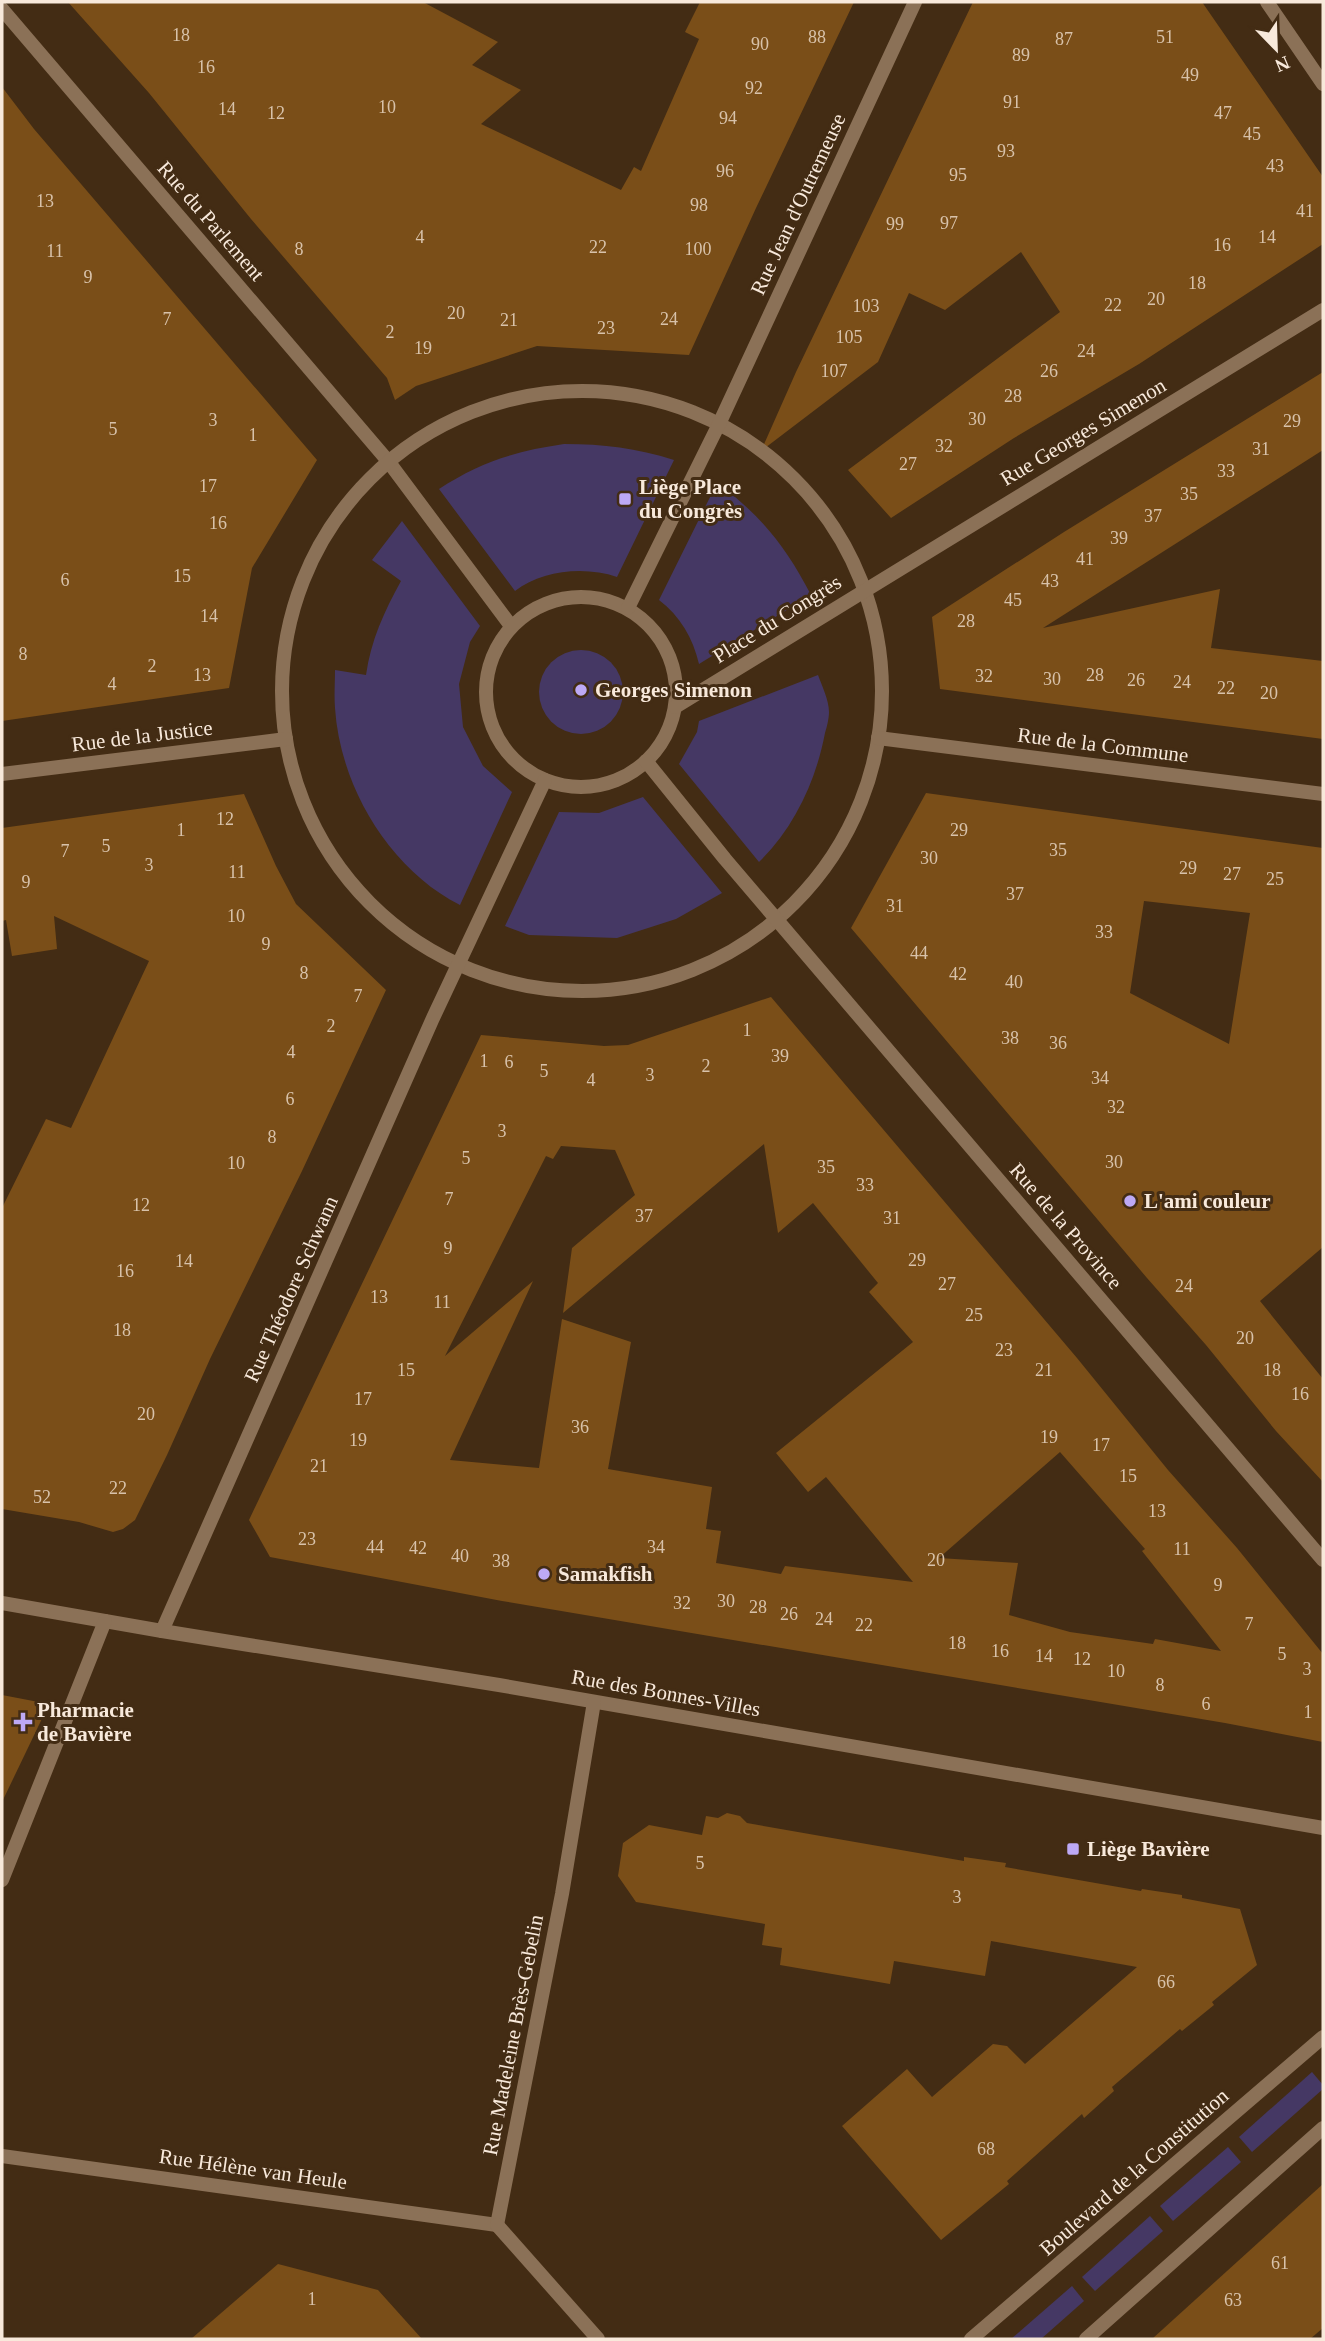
<svg xmlns="http://www.w3.org/2000/svg" width="1325" height="2341" viewBox="0 0 1325 2341" font-family="Georgia,serif">
	<rect width="100%" height="100%" fill="#432c14"/>
	<g fill="#453864">
		<path d="M 564,444 C 604,444 636,448 674,460 L 617,577 C 585,566 542,570 515,591 L 439,489 C 480,462 516,451 564,444 Z"/>
		<path d="M 717,483 C 761,515 786,547 811,595 L 699,664 C 693,638 680,616 659,600 Z"/>
		<path d="M 402,521 L 480,626 L 470,642 L 459,684 L 463,727 L 483,766 L 512,792 L 460,905 C 389,869 340,786 335,708 C 334,695 335,683 335,670 L 366,675 C 371,640 384,612 401,581 L 372,560 Z"/>
		<circle cx="581" cy="692" r="42"/>
		<path d="M 818,675 C 822,686 829,700 829,712 C 829,718 827,727 825,733 C 816,781 794,828 759,862 L 679,764 L 697,732 L 699,721 Z"/>
		<polygon points="643,797 722,893 676,919 617,938 529,935 505,926 559,812 599,813"/>
		<polygon points="1312,2072 1323,2085 1323,2089 1252,2152 1239,2137"/>
		<polygon points="1228,2147 1241,2162 1173,2221 1160,2206"/>
		<polygon points="1150,2216 1163,2231 1095,2291 1082,2277"/>
		<polygon points="1072,2286 1084,2301 1041,2339 1011,2339"/>
	</g>
	<g fill="#7a4e18" fill-rule="evenodd">
		<polygon points="68,2 423,2 498,42 472,65 521,90 481,124 621,190 634,167 641,171 699,39 685,32 700,2 854,2 756,208 689,355 537,346 416,386 395,400 387,378 251,219 149,93"/>
		<polygon points="973,2 1202,2 1323,177 1323,244 1139,364 1014,438 891,518 848,470 1060,312 1021,252 945,310 909,293 878,362 761,451 796,372"/>
		<polygon points="2,87 34,129 317,460 252,568 229,688 2,721"/>
		<polygon points="1323,372 1323,450 1043,628 1220,589 1211,648 1323,661 1323,739 940,689 932,617 1064,532"/>
		<path d="M 926,793 L 1323,848 L 1323,1247 L 1260,1301 L 1323,1379 L 1323,1482 L 1276,1431 L 1206,1345 L 1147,1278 L 851,928 ZM 1144,901 L 1250,913 L 1229,1044 L 1130,993 Z"/>
		<polygon points="244,794 276,866 296,904 386,990 302,1171 210,1359 167,1455 135,1520 123,1529 113,1532 79,1522 2,1509 2,1208 46,1119 71,1128 149,961 54,916 57,949 12,956 6,920 2,921 2,828"/>
		<path d="M 771,997 L 1077,1358 L 1168,1470 L 1237,1548 L 1323,1654 L 1323,1742 L 1225,1723 L 502,1601 L 270,1557 L 249,1520 L 481,1035 L 604,1046 L 628,1045 ZM 764,1144 L 778,1233 L 813,1203 L 878,1283 L 869,1292 L 913,1342 L 776,1453 L 808,1492 L 826,1477 L 913,1582 L 785,1566 L 781,1574 L 716,1563 L 721,1531 L 706,1529 L 712,1487 L 608,1469 L 631,1342 L 562,1319 L 539,1468 L 450,1460 L 533,1281 L 445,1356 L 546,1156 L 553,1159 L 561,1146 L 615,1150 L 635,1195 L 572,1248 L 563,1313 ZM 1060,1452 L 1145,1549 L 1142,1551 L 1221,1651 L 1155,1639 L 1153,1644 L 1070,1632 L 1009,1615 L 1018,1563 L 939,1558 Z"/>
		<polygon points="2,1695 49,1704 2,1802"/>
		<polygon points="727,1813 740,1816 747,1823 964,1861 964,1857 1006,1863 1005,1867 1141,1891 1142,1889 1182,1895 1182,1898 1240,1909 1257,1965 1212,2002 1214,2005 1182,2031 1180,2029 1112,2087 1114,2091 1084,2118 1082,2114 1007,2181 1009,2184 941,2240 842,2126 907,2069 932,2097 993,2044 1007,2046 1025,2064 1137,1967 991,1941 985,1976 894,1961 890,1984 780,1965 782,1948 762,1945 765,1924 636,1902 618,1876 623,1843 649,1825 702,1835 706,1816 718,1818"/>
		<polygon points="1323,2184 1323,2328 1310,2339 1152,2339"/>
		<polygon points="278,2264 378,2290 422,2339 191,2339"/>
	</g>
	<g fill="none" stroke-linecap="round" stroke-linejoin="round">
		<g stroke="#8b7157" stroke-width="14">
			<polyline points="1267,2 1323,84"/>
			<polyline points="2,9 388,461 511,626"/>
			<circle cx="582" cy="691" r="300"/>
			<circle cx="581" cy="692" r="95"/>
			<polyline points="628,608 719,424 915,2"/>
			<polyline points="675,707 1323,310"/>
			<polyline points="878,738 1323,794"/>
			<polyline points="646,761 725,859 1323,1560"/>
			<polyline points="2,774 286,739"/>
			<polyline points="2,1603 162,1631 499,1685 1323,1828"/>
			<polyline points="162,1631 433,1018 545,780"/>
			<polyline points="2,1880 105,1621"/>
			<polyline points="2,2156 497,2225"/>
			<polyline points="497,2225 562,1894 594,1702"/>
			<polyline points="497,2225 598,2339"/>
			<polyline points="971,2339 1323,2037"/>
			<polyline points="1086,2339 1323,2128"/>
		</g>
	</g>
	<g fill="#bda9f5" stroke="#432c14" stroke-width="2.5">
		<rect x="618" y="492" width="14" height="14" rx="3.5"/>
		<circle cx="581" cy="690" r="7"/>
		<circle cx="1130" cy="1201" r="7"/>
		<circle cx="544" cy="1574" r="7"/>
		<path d="M19.5 1711.5h7v7h7v7h-7v7h-7v-7h-7v-7h7z"/>
		<rect x="1066" y="1842" width="14" height="14" rx="3.5"/>
	</g>
	<g text-anchor="middle" dominant-baseline="central" stroke-width="6" stroke-linejoin="round" paint-order="stroke">
		<g font-size="18" fill="#d8c2aa">
			<text x="181" y="35">18</text>
			<text x="817" y="37">88</text>
			<text x="1165" y="37">51</text>
			<text x="1064" y="39">87</text>
			<text x="760" y="44">90</text>
			<text x="1021" y="55">89</text>
			<text x="206" y="67">16</text>
			<text x="1190" y="75">49</text>
			<text x="754" y="88">92</text>
			<text x="1012" y="102">91</text>
			<text x="387" y="107">10</text>
			<text x="227" y="109">14</text>
			<text x="276" y="113">12</text>
			<text x="1223" y="113">47</text>
			<text x="728" y="118">94</text>
			<text x="1252" y="134">45</text>
			<text x="1006" y="151">93</text>
			<text x="1275" y="166">43</text>
			<text x="725" y="171">96</text>
			<text x="958" y="175">95</text>
			<text x="45" y="201">13</text>
			<text x="699" y="205">98</text>
			<text x="1305" y="211">41</text>
			<text x="949" y="223">97</text>
			<text x="895" y="224">99</text>
			<text x="420" y="237">4</text>
			<text x="1267" y="237">14</text>
			<text x="1222" y="245">16</text>
			<text x="598" y="247">22</text>
			<text x="299" y="249">8</text>
			<text x="698" y="249">100</text>
			<text x="55" y="251">11</text>
			<text x="88" y="277">9</text>
			<text x="1197" y="283">18</text>
			<text x="1156" y="299">20</text>
			<text x="1113" y="305">22</text>
			<text x="866" y="306">103</text>
			<text x="456" y="313">20</text>
			<text x="167" y="319">7</text>
			<text x="669" y="319">24</text>
			<text x="509" y="320">21</text>
			<text x="606" y="328">23</text>
			<text x="390" y="332">2</text>
			<text x="849" y="337">105</text>
			<text x="423" y="348">19</text>
			<text x="1086" y="351">24</text>
			<text x="834" y="371">107</text>
			<text x="1049" y="371">26</text>
			<text x="1013" y="396">28</text>
			<text x="977" y="419">30</text>
			<text x="213" y="420">3</text>
			<text x="1292" y="421">29</text>
			<text x="113" y="429">5</text>
			<text x="253" y="435">1</text>
			<text x="944" y="446">32</text>
			<text x="1261" y="449">31</text>
			<text x="908" y="464">27</text>
			<text x="1226" y="471">33</text>
			<text x="208" y="486">17</text>
			<text x="1189" y="494">35</text>
			<text x="1153" y="516">37</text>
			<text x="218" y="523">16</text>
			<text x="1119" y="538">39</text>
			<text x="1085" y="559">41</text>
			<text x="182" y="576">15</text>
			<text x="65" y="580">6</text>
			<text x="1050" y="581">43</text>
			<text x="1013" y="600">45</text>
			<text x="209" y="616">14</text>
			<text x="966" y="621">28</text>
			<text x="23" y="654">8</text>
			<text x="152" y="666">2</text>
			<text x="202" y="675">13</text>
			<text x="1095" y="675">28</text>
			<text x="984" y="676">32</text>
			<text x="1052" y="679">30</text>
			<text x="1136" y="680">26</text>
			<text x="1182" y="682">24</text>
			<text x="112" y="684">4</text>
			<text x="1226" y="688">22</text>
			<text x="1269" y="693">20</text>
			<text x="225" y="819">12</text>
			<text x="181" y="830">1</text>
			<text x="959" y="830">29</text>
			<text x="106" y="846">5</text>
			<text x="1058" y="850">35</text>
			<text x="65" y="851">7</text>
			<text x="929" y="858">30</text>
			<text x="149" y="865">3</text>
			<text x="1188" y="868">29</text>
			<text x="237" y="872">11</text>
			<text x="1232" y="874">27</text>
			<text x="1275" y="879">25</text>
			<text x="26" y="882">9</text>
			<text x="1015" y="894">37</text>
			<text x="895" y="906">31</text>
			<text x="236" y="916">10</text>
			<text x="1104" y="932">33</text>
			<text x="266" y="944">9</text>
			<text x="919" y="953">44</text>
			<text x="304" y="973">8</text>
			<text x="958" y="974">42</text>
			<text x="1014" y="982">40</text>
			<text x="358" y="996">7</text>
			<text x="331" y="1026">2</text>
			<text x="747" y="1030">1</text>
			<text x="1010" y="1038">38</text>
			<text x="1058" y="1043">36</text>
			<text x="291" y="1052">4</text>
			<text x="780" y="1056">39</text>
			<text x="484" y="1061">1</text>
			<text x="509" y="1062">6</text>
			<text x="706" y="1066">2</text>
			<text x="544" y="1071">5</text>
			<text x="650" y="1075">3</text>
			<text x="1100" y="1078">34</text>
			<text x="591" y="1080">4</text>
			<text x="290" y="1099">6</text>
			<text x="1116" y="1107">32</text>
			<text x="502" y="1131">3</text>
			<text x="272" y="1137">8</text>
			<text x="466" y="1158">5</text>
			<text x="1114" y="1162">30</text>
			<text x="236" y="1163">10</text>
			<text x="826" y="1167">35</text>
			<text x="865" y="1185">33</text>
			<text x="449" y="1199">7</text>
			<text x="141" y="1205">12</text>
			<text x="644" y="1216">37</text>
			<text x="892" y="1218">31</text>
			<text x="448" y="1248">9</text>
			<text x="917" y="1260">29</text>
			<text x="184" y="1261">14</text>
			<text x="125" y="1271">16</text>
			<text x="947" y="1284">27</text>
			<text x="1184" y="1286">24</text>
			<text x="379" y="1297">13</text>
			<text x="442" y="1302">11</text>
			<text x="974" y="1315">25</text>
			<text x="122" y="1330">18</text>
			<text x="1245" y="1338">20</text>
			<text x="1004" y="1350">23</text>
			<text x="406" y="1370">15</text>
			<text x="1044" y="1370">21</text>
			<text x="1272" y="1370">18</text>
			<text x="1300" y="1394">16</text>
			<text x="363" y="1399">17</text>
			<text x="146" y="1414">20</text>
			<text x="580" y="1427">36</text>
			<text x="1049" y="1437">19</text>
			<text x="358" y="1440">19</text>
			<text x="1101" y="1445">17</text>
			<text x="319" y="1466">21</text>
			<text x="1128" y="1476">15</text>
			<text x="118" y="1488">22</text>
			<text x="42" y="1497">52</text>
			<text x="1157" y="1511">13</text>
			<text x="307" y="1539">23</text>
			<text x="375" y="1547">44</text>
			<text x="656" y="1547">34</text>
			<text x="418" y="1548">42</text>
			<text x="1182" y="1549">11</text>
			<text x="460" y="1556">40</text>
			<text x="936" y="1560">20</text>
			<text x="501" y="1561">38</text>
			<text x="1218" y="1585">9</text>
			<text x="726" y="1601">30</text>
			<text x="682" y="1603">32</text>
			<text x="758" y="1607">28</text>
			<text x="789" y="1614">26</text>
			<text x="824" y="1619">24</text>
			<text x="1249" y="1624">7</text>
			<text x="864" y="1625">22</text>
			<text x="957" y="1643">18</text>
			<text x="1000" y="1651">16</text>
			<text x="1282" y="1654">5</text>
			<text x="1044" y="1656">14</text>
			<text x="1082" y="1659">12</text>
			<text x="1307" y="1669">3</text>
			<text x="1116" y="1671">10</text>
			<text x="1160" y="1685">8</text>
			<text x="1206" y="1704">6</text>
			<text x="1308" y="1712">1</text>
			<text x="700" y="1863">5</text>
			<text x="957" y="1897">3</text>
			<text x="1166" y="1982">66</text>
			<text x="986" y="2149">68</text>
			<text x="1280" y="2263">61</text>
			<text x="312" y="2299">1</text>
			<text x="1233" y="2300">63</text>
		</g>
		<g font-size="21" fill="#f8e9db" stroke="#432c14">
			<text transform="translate(798 204) rotate(-65)">Rue Jean d'Outremeuse</text>
			<text transform="translate(211 221) rotate(49)">Rue du Parlement</text>
			<text transform="translate(1083 432) rotate(-31)">Rue Georges Simenon</text>
			<text transform="translate(777 619) rotate(-32)">Place du Congrès</text>
			<text transform="translate(142 736) rotate(-7)">Rue de la Justice</text>
			<text transform="translate(1103 745) rotate(7)">Rue de la Commune</text>
			<text transform="translate(1066 1226) rotate(49)">Rue de la Province</text>
			<text transform="translate(291 1289) rotate(-66)">Rue Théodore Schwann</text>
			<text transform="translate(666 1693) rotate(10)">Rue des Bonnes-Villes</text>
			<text transform="translate(513 2035) rotate(-79)">Rue Madeleine Brès-Gebelin</text>
			<text transform="translate(253 2169) rotate(8)">Rue Hélène van Heule</text>
			<text transform="translate(1134 2172) rotate(-41)">Boulevard de la Constitution</text>
		</g>
		<g font-size="21" font-weight="bold" fill="#f8e9db" stroke="#432c14" text-anchor="start">
			<text x="639" y="487">Liège Place<tspan x="639" dy="24">du Congrès</tspan></text>
			<text x="595" y="690">Georges Simenon</text>
			<text x="1144" y="1201">L'ami couleur</text>
			<text x="558" y="1574">Samakfish</text>
			<text x="37" y="1710">Pharmacie<tspan x="37" dy="24">de Bavière</tspan></text>
			<text x="1087" y="1849">Liège Bavière</text>
		</g>
	</g>
	<rect width="1325" height="2341" fill="none" stroke="#f8e9db" stroke-width="7"/>
	<g transform="translate(1276 49) rotate(157)" stroke="#432c14" stroke-width="5" paint-order="stroke">
	<path d="M0-5L12 26L0 18L-12 26Z" fill="#f8e9db"/>
	<text y="-10" font-size="19" font-weight="bold" text-anchor="middle" fill="#f8e9db">N</text>
	</g>
</svg>
